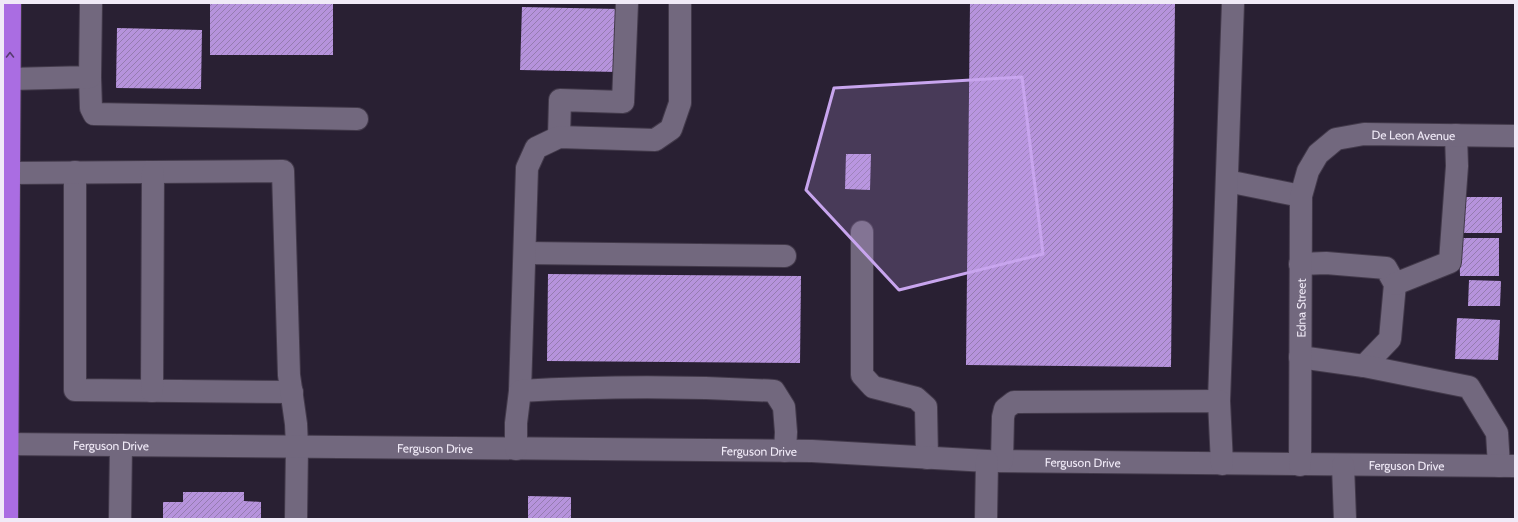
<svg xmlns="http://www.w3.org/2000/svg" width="1518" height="522" viewBox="0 0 1518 522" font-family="Cabin,sans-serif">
	<defs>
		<pattern id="building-hatch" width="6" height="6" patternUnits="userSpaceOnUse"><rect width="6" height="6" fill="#b693dc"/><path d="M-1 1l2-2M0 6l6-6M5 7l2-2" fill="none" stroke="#957cb0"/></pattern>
	</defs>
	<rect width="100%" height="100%" fill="#292033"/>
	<g fill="url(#building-hatch)">
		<rect x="210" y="3" width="123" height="52"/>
		<polygon points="970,3 1175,3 1171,367 966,365"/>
		<polygon points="522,7 619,9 618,72 520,70"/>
		<polygon points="117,28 202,30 201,89 116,88"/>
		<polygon points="846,154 871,154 870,190 845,189"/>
		<polygon points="1459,197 1502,197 1502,233 1460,233"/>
		<polygon points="1459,238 1499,238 1499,276 1460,276"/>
		<polygon points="548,274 801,276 800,363 547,361"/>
		<polygon points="1469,280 1501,281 1500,306 1468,306"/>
		<polygon points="1457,318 1500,320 1498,360 1455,359"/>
		<polygon points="183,492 244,492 244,501 261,502 261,519 163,519 163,502 183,502"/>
		<polygon points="528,496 571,497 571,519 528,519"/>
	</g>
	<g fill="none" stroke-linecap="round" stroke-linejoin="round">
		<defs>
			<g id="minor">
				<polyline points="90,77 91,108 94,114 357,119"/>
				<polyline points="10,79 90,77 91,3"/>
				<polyline points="559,137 560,100 623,102 627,3"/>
				<polyline points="75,172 75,390 292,392"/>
				<polyline points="9,173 283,171 289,375 296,424 297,446 296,519"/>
				<polyline points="1227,181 1301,196"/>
				<polyline points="862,232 862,375 873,387 916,398 926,407 927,458"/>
				<polyline points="525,253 785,256"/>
				<polyline points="1300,264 1326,263 1386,268 1395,284 1390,339 1364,366"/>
				<polyline points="1395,284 1450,262 1457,166 1456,135"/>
				<polyline points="1300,357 1364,366 1469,387 1497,433 1499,466"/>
				<polyline points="152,391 153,172"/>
				<polyline points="520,391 527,168 536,148 559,137 655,140 671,129 680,103 680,3"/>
				<polyline points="1219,401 1233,3"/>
				<path id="s1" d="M 3,444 L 812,451 L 987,461 L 1515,466"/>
				<path d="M 516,449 L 516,423 L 520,391 C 605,386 690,386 774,391 L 784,407 L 786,432 L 785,451"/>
				<polyline points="1002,461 1003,417 1005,409 1014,402 1219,401 1222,464"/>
				<path id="s2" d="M 1300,465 L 1301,196 L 1308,171 L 1318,154 L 1336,139 L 1364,134 L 1515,136"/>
				<polyline points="1343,465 1345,519"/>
				<polyline points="120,519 121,445"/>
				<polyline points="986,519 987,461"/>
			</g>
			<polyline id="highway" points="7,519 10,3"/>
		</defs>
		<use href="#minor" stroke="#433a4b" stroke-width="24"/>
		<use href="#highway" stroke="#433a4b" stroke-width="24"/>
		<use href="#minor" stroke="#72687e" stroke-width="22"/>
		<use href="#highway" stroke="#aa6de2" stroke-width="22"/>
	</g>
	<defs><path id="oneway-chevron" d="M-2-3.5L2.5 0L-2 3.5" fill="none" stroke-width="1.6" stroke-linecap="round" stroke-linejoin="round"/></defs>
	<use stroke="#563b70" href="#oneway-chevron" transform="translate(10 55) rotate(-90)"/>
	<path fill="#c8a5ee" fill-opacity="0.2" stroke="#c8a5ee" stroke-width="3" stroke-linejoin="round" d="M 1022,77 L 1043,254 L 899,290 L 806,190 L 834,88 Z"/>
	<g text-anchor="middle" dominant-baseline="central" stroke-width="4" stroke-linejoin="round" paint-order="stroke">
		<g font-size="12" fill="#f0eaf7" stroke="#292033">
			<text stroke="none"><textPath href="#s2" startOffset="416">De Leon Avenue</textPath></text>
			<text stroke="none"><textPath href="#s2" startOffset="157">Edna Street</textPath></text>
			<text stroke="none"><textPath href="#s1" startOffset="108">Ferguson Drive</textPath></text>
			<text stroke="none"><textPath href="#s1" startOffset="432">Ferguson Drive</textPath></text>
			<text stroke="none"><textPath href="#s1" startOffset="756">Ferguson Drive</textPath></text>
			<text stroke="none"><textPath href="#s1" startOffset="1080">Ferguson Drive</textPath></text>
			<text stroke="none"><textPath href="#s1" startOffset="1404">Ferguson Drive</textPath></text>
		</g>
	</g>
	<rect width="1518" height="522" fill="none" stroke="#f0eaf7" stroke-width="8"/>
</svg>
